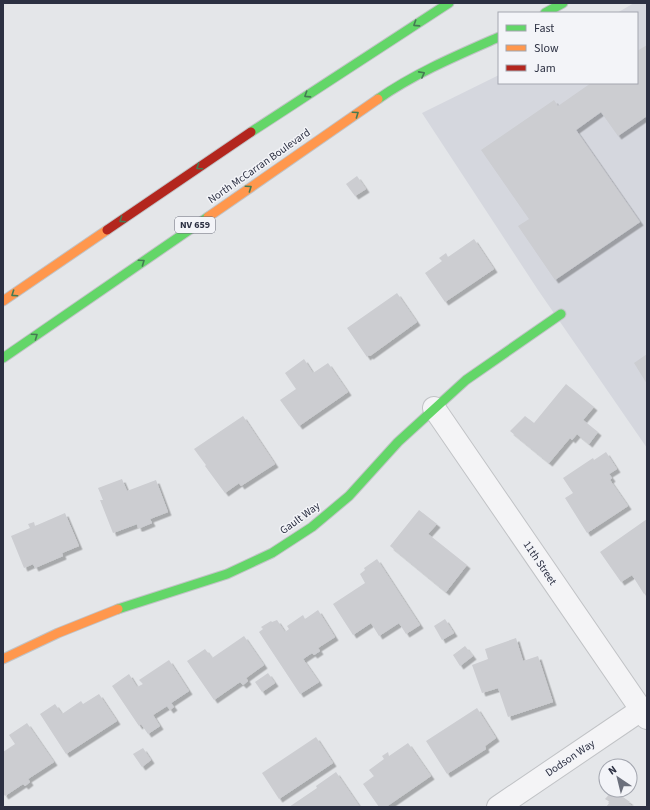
<svg xmlns="http://www.w3.org/2000/svg" width="650" height="810" viewBox="0 0 650 810" font-family="'Source Sans 3',sans-serif">
	<defs>
		<filter id="shadow"><feDropShadow dx="3.5" dy="3.5" stdDeviation="0" flood-color="#0004"/></filter>
	</defs>
	<rect width="100%" height="100%" fill="#e4e6e9"/>
	<polygon fill="#d5d7de" points="634,3 647,3 647,448 538,290 422,113 499,75 499,83 637,83 637,13 617,13"/>
	<g fill="#cccdd1" filter="url(#shadow)">
		<polygon points="647,45 647,116 618,136 601,112 576,130 640,222 555,280 518,226 529,219 481,150 554,100 558,106 591,83 637,83 637,51"/>
		<polygon points="357,176 366,189 355,196 346,184"/>
		<polygon points="474,239 494,269 445,302 425,273 442,261 439,258 446,253 448,257"/>
		<polygon points="397,293 417,322 370,356 369,355 367,357 347,328"/>
		<polygon points="647,354 647,384 634,363"/>
		<polygon points="304,359 313,373 328,363 348,392 299,426 280,400 296,389 285,373"/>
		<polygon points="566,384 594,407 583,420 598,432 589,444 577,434 572,440 570,438 549,463 510,431 525,416 534,423"/>
		<polygon points="243,416 275,464 241,486 239,483 225,493 205,466 206,465 194,449"/>
		<polygon points="606,452 617,469 609,474 612,478 610,480 628,506 587,533 565,498 573,493 563,478 593,458 594,460"/>
		<polygon points="122,479 127,491 156,480 168,512 150,519 152,523 140,528 138,528 137,524 113,533 100,500 103,500 98,488"/>
		<polygon points="419,510 437,524 428,534 467,565 446,592 390,546"/>
		<polygon points="65,513 79,546 62,553 63,556 35,568 33,564 24,568 11,536 30,528 28,524 34,522 35,526"/>
		<polygon points="647,519 647,592 644,594 632,575 621,582 600,552"/>
		<polygon points="377,559 420,625 406,634 399,623 379,636 371,623 353,635 333,604 365,583 360,574 365,570 364,568"/>
		<polygon points="318,610 335,637 318,648 320,651 314,655 312,653 303,659 319,682 300,694 259,632 263,629 261,627 271,621 272,622 277,620 285,632 289,629 287,626 303,615 305,619"/>
		<polygon points="445,619 454,633 442,640 434,626"/>
		<polygon points="244,636 264,665 246,678 248,681 243,685 240,682 214,700 187,661 205,649 212,658"/>
		<polygon points="516,638 523,661 538,656 553,702 508,717 498,688 482,693 472,665 488,659 485,649"/>
		<polygon points="465,646 473,656 460,666 453,655"/>
		<polygon points="169,660 189,691 171,703 174,707 170,710 167,706 153,715 160,726 148,734 141,724 139,726 112,686 129,674 137,687 143,684 139,680"/>
		<polygon points="268,673 275,683 262,692 255,682"/>
		<polygon points="99,694 117,721 66,754 40,714 55,704 62,714 81,701 83,704"/>
		<polygon points="477,708 496,738 485,746 486,749 447,774 426,741"/>
		<polygon points="27,723 54,762 28,779 30,782 25,786 23,784 5,796 3,793 3,752 15,744 9,735"/>
		<polygon points="316,737 333,763 279,799 262,773"/>
		<polygon points="408,743 431,776 386,807 379,807 363,784 374,776 369,770 384,759 382,756 388,752 389,756"/>
		<polygon points="143,748 151,760 142,767 133,754"/>
		<polygon points="336,772 360,807 289,807 317,788 316,786"/>
		<polygon points="613,790 630,802 628,803 634,807 606,807 610,802 605,799"/>
	</g>
	<g fill="none" stroke-linecap="round" stroke-linejoin="round">
		<defs>
			<g id="street">
				<polyline points="434,408 647,718"/>
				<polyline points="498,807 641,710"/>
			</g>
			<g id="fast">
				<polyline points="545,13 563,3"/>
				<path d="M 378,99 C 415,73 458,55 499,37"/>
				<polyline points="251,132 449,3"/>
				<polyline points="3,358 208,217"/>
				<polyline points="118,609 227,574 272,553 312,527 349,496 398,442 466,380 561,314"/>
			</g>
			<g id="slow">
				<polyline points="208,217 378,99"/>
				<polyline points="3,301 107,230"/>
				<polyline points="3,659 58,633 118,609"/>
			</g>
			<polyline id="jam" points="107,230 251,132"/>
		</defs>
		<use href="#street" stroke="#c1c3c6" stroke-width="24"/>
		<use href="#fast" stroke="#c1c3c6" stroke-width="11"/>
		<use href="#slow" stroke="#c1c3c6" stroke-width="11"/>
		<use href="#jam" stroke="#c1c3c6" stroke-width="11"/>
		<use href="#street" stroke="#f4f4f6" stroke-width="22"/>
		<use href="#fast" stroke="#63d668" stroke-width="9"/>
		<use href="#slow" stroke="#ff974d" stroke-width="9"/>
		<use href="#jam" stroke="#b3261e" stroke-width="9"/>
	</g>
	<defs><path id="oneway-chevron" d="M-2-3.5L2.5 0L-2 3.5" fill="none" stroke-width="1.6" stroke-linecap="round" stroke-linejoin="round"/></defs>
	<g stroke="#457b53">
		<use href="#oneway-chevron" transform="translate(416 24) rotate(147)"/>
		<use href="#oneway-chevron" transform="translate(422 74) rotate(-28)"/>
		<use href="#oneway-chevron" transform="translate(307 95) rotate(147)"/>
		<use href="#oneway-chevron" transform="translate(356 114) rotate(-35)"/>
		<use href="#oneway-chevron" transform="translate(199 167) rotate(145)"/>
		<use href="#oneway-chevron" transform="translate(249 188) rotate(-35)"/>
		<use href="#oneway-chevron" transform="translate(122 220) rotate(146)"/>
		<use href="#oneway-chevron" transform="translate(142 262) rotate(-35)"/>
		<use href="#oneway-chevron" transform="translate(14 294) rotate(146)"/>
		<use href="#oneway-chevron" transform="translate(35 336) rotate(-35)"/>
	</g>
	<g text-anchor="middle" dominant-baseline="central" stroke-width="3" stroke-linejoin="round" paint-order="stroke">
		<rect fill="#f3f4f8" stroke="#686b79" stroke-width="1" x="175" y="217" width="40" height="16" rx="3"/>
		<g font-size="10" font-weight="bold" fill="#2c3042">
			<text x="195" y="225">NV 659</text>
		</g>
		<g font-size="11" fill="#2c3042" stroke="#f3f4f8">
			<text transform="translate(259 166) rotate(-35)">North McCarran Boulevard</text>
			<text transform="translate(300 518) rotate(-36)">Gault Way</text>
			<text transform="translate(540 563) rotate(56)">11th Street</text>
			<text transform="translate(570 758) rotate(-34)">Dodson Way</text>
		</g>
	</g>
	<rect width="650" height="810" fill="none" stroke="#2c3042" stroke-width="8"/>
	<rect x="498" y="12" width="140" height="72" fill="#f3f4f8" stroke="#a3a6af"/>
	<rect x="506" y="25" width="20" height="6" fill="#63d668" stroke="#a3a6af"/>
	<text x="534" y="32" font-size="12" fill="#2c3042">Fast</text>
	<rect x="506" y="45" width="20" height="6" fill="#ff974d" stroke="#a3a6af"/>
	<text x="534" y="52" font-size="12" fill="#2c3042">Slow</text>
	<rect x="506" y="65" width="20" height="6" fill="#b3261e" stroke="#a3a6af"/>
	<text x="534" y="72" font-size="12" fill="#2c3042">Jam</text>
	<g transform="translate(618 778) rotate(325)"><circle r="19" fill="#f3f4f8" stroke="#a3a6af"/>
	<path d="M0-3L7 15L0 10L-7 15Z" fill="#6c707c"/>
	<text y="-6" font-size="11" font-weight="bold" text-anchor="middle" fill="#2c3042">N</text>
	</g>
</svg>
